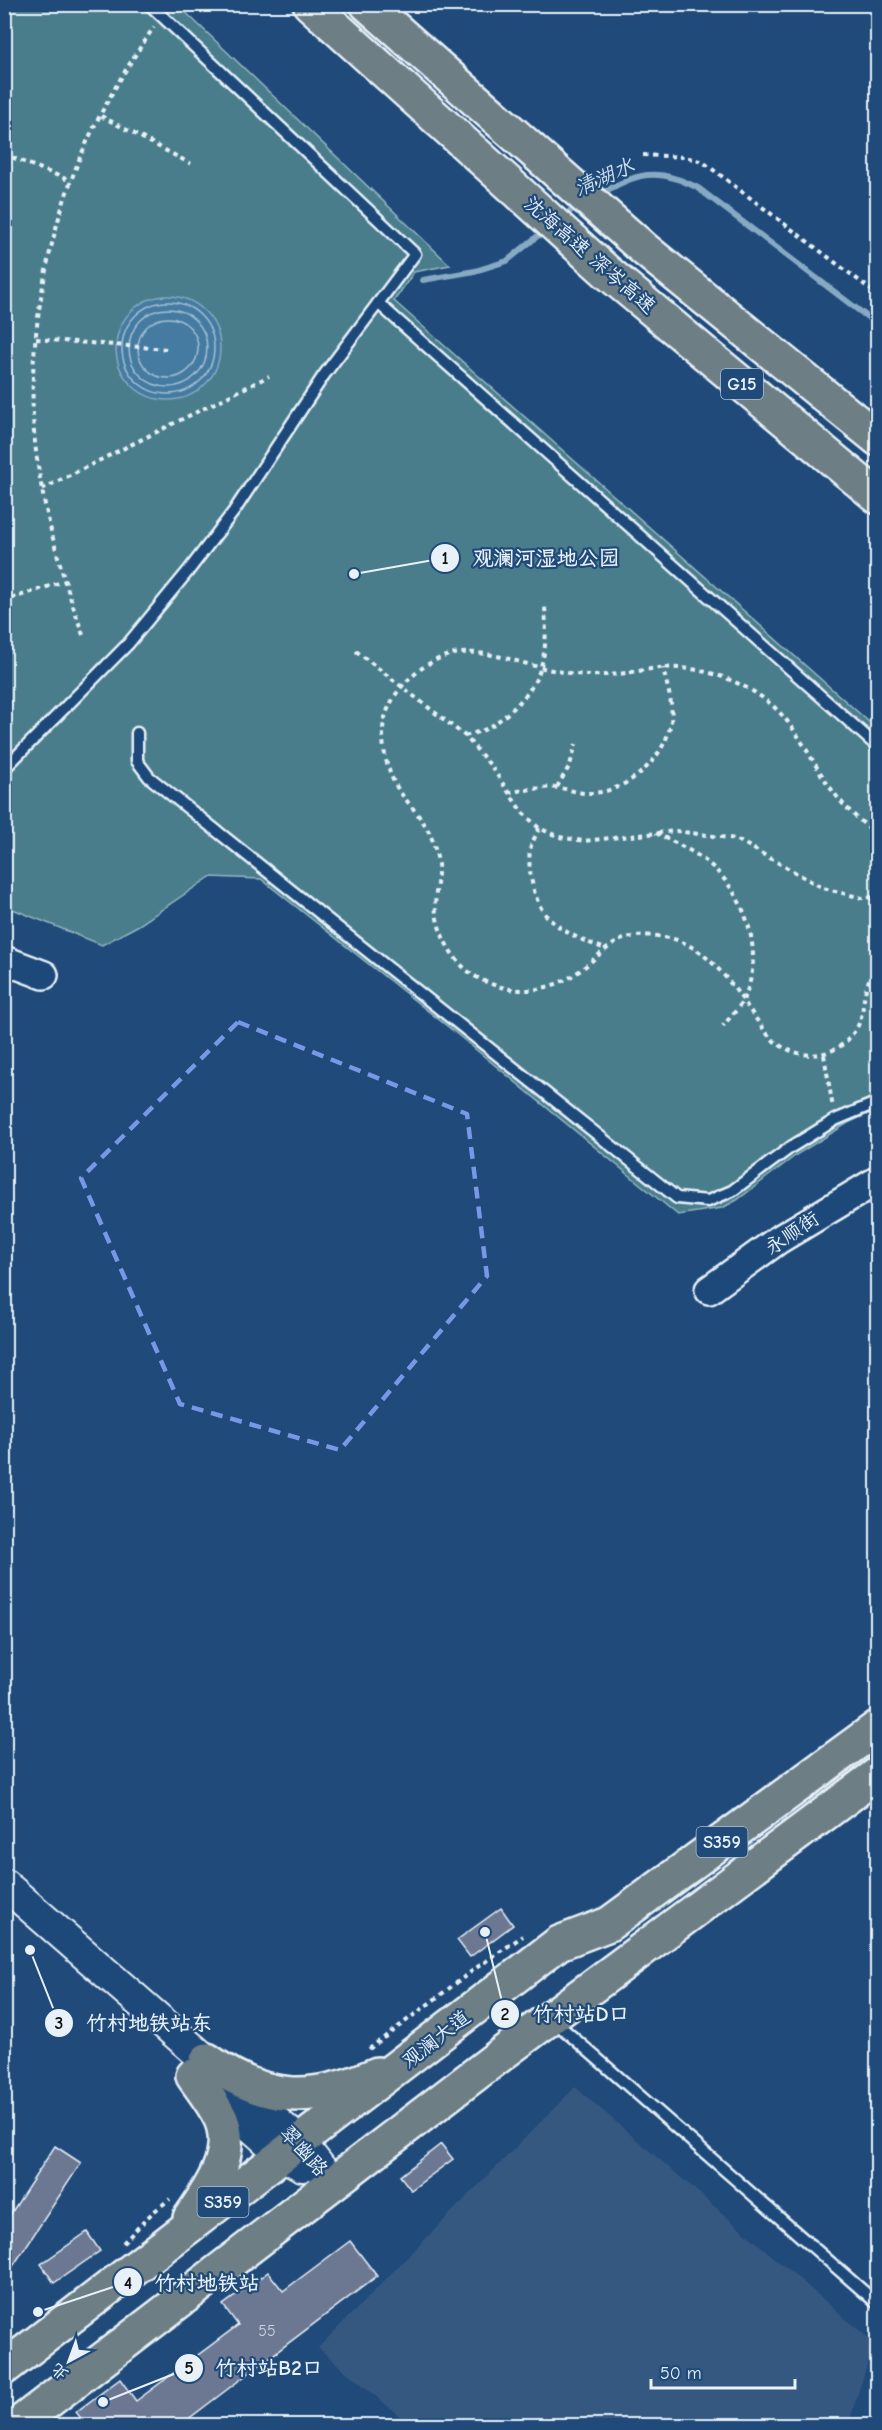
<svg xmlns="http://www.w3.org/2000/svg" width="882" height="2430" viewBox="0 0 882 2430" font-family="'Comic Neue','LXGW WenKai TC',sans-serif">
	<rect width="100%" height="100%" fill="#1f4a7a"/>
	<filter id="ink" filterUnits="userSpaceOnUse"><feTurbulence type="fractalNoise" baseFrequency=".0167" numOctaves="2"/><feDisplacementMap in="SourceGraphic" scale="12" xChannelSelector="R" yChannelSelector="G"/><feConvolveMatrix kernelMatrix="1 2 1 2 8 2 1 2 1" color-interpolation-filters="sRGB"/></filter>
	<g filter="url(#ink)">
		<polygon fill="#365881" points="575,2087 874,2343 848,2425 408,2425 409,2424 318,2348"/>
		<polygon fill="#487d8b" stroke="#98b7c2" stroke-width="1.5" points="4,5 178,5 450,265 414,272 394,301 877,729 877,1110 848,1123 799,1153 737,1200 722,1208 678,1215 447,1026 261,879 210,877 139,925 102,945 5,906"/>
		<circle fill="#447aa1" stroke="#86aac4" stroke-width="1.5" cx="168" cy="348" r="52"/>
		<g fill="none" stroke-linecap="round" stroke-linejoin="round">
			<g stroke="#a6c1d5" stroke-width="1.5">
				<circle cx="168" cy="348" r="46"/>
				<circle cx="168" cy="348" r="39"/>
				<circle cx="168" cy="348" r="30"/>
			</g>
			<g stroke="#86aac4" stroke-width="6">
				<path d="M 599,195 C 637,173 656,166 698,188 L 878,325"/>
				<polyline points="560,217 579,206"/>
				<polyline points="423,280 475,271 507,261 545,230"/>
			</g>
		</g>
		<g fill="#6c7792" stroke="#e8f1f8" stroke-width="1.5">
			<polygon points="501,1908 513,1925 470,1957 457,1940"/>
			<polygon points="441,2144 453,2159 411,2190 400,2176"/>
			<polygon points="55,2146 81,2163 4,2280 4,2224"/>
			<polygon points="87,2232 100,2251 54,2283 41,2264"/>
			<polygon points="350,2241 377,2276 179,2426 87,2426 76,2412 120,2379 136,2401 238,2325 223,2305 268,2272 283,2291"/>
		</g>
		<g fill="none" stroke-linecap="round" stroke-linejoin="round">
			<defs>
				<g id="service">
					<polyline points="378,303 878,747"/>
					<polyline points="137,733 137,761 149,777 677,1198 708,1201 732,1191 791,1147 835,1120 878,1102"/>
					<polyline points="4,769 128,644 189,570 234,511 324,375 415,254 149,4"/>
					<polyline points="553,2020 878,2304"/>
				</g>
				<g id="tertiary">
					<polyline points="4,960 44,975"/>
					<polyline points="709,1290 778,1240 878,1180"/>
				</g>
				<g id="secondary">
					<polyline points="4,1884 301,2143 333,2184"/>
					<polyline points="205,2086 284,2156 302,2166"/>
				</g>
				<g id="primary">
					<path d="M 207,2060 C 265,2102 312,2103 377,2074"/>
					<path d="M 190,2218 C 209,2191 236,2154 221,2119 C 214,2104 203,2090 193,2076"/>
					<polyline points="4,2368 559,1943 609,1924 878,1727"/>
					<polyline points="16,2426 503,2053 878,1774"/>
				</g>
				<g id="motorway">
					<polyline points="310,4 606,271 878,497"/>
					<polyline points="367,4 644,249 878,439"/>
				</g>
			</defs>
			<use href="#service" stroke="#e8f1f8" stroke-width="15"/>
			<use href="#tertiary" stroke="#e8f1f8" stroke-width="32"/>
			<use href="#secondary" stroke="#e8f1f8" stroke-width="34"/>
			<use href="#primary" stroke="#e8f1f8" stroke-width="38"/>
			<use href="#motorway" stroke="#e8f1f8" stroke-width="38"/>
			<g stroke="#e8f1f8" stroke-width="4" stroke-dasharray="4.5 4.5" stroke-linecap="butt">
				<polyline points="101,116 191,164"/>
				<polyline points="4,154 71,181"/>
				<polyline points="643,155 686,157 703,162 878,295"/>
				<polyline points="36,339 167,349"/>
				<polyline points="42,489 269,376"/>
				<polyline points="4,592 13,598 65,581"/>
				<path d="M 83,635 C 60,569 40,502 34,432 C 27,344 47,234 82,153 C 101,109 127,66 154,27"/>
				<polyline points="356,651 465,736 491,766 522,812 539,828 559,837 584,841 676,831 736,839 823,888 862,898 878,897"/>
				<path d="M 465,736 C 474,733 484,731 491,726 C 511,713 535,690 541,666 C 547,646 546,626 545,606"/>
				<polyline points="557,787 570,765 576,744"/>
				<path d="M 508,792 C 524,791 543,786 559,788 C 569,789 580,794 590,793 C 626,793 662,761 670,727 C 675,707 667,687 663,668"/>
				<path d="M 539,828 C 537,834 533,840 531,846 C 526,863 533,899 545,914 C 559,931 585,942 606,949"/>
				<path d="M 656,833 C 672,842 690,849 704,860 C 745,890 767,953 743,1000 C 738,1010 729,1018 723,1026"/>
				<path d="M 878,834 C 860,822 844,807 832,790 C 801,747 793,710 741,685 C 715,672 688,666 659,668 C 640,670 621,675 603,675 C 582,676 559,672 539,667 C 502,658 467,642 430,663 C 422,667 415,674 408,680 C 395,692 384,712 383,729 C 382,752 389,779 403,796 C 420,818 431,827 437,857 C 441,875 433,895 436,913 C 440,940 458,969 482,980 C 517,997 552,992 582,969 C 595,959 606,947 621,940 C 637,933 661,935 677,940 C 713,953 735,989 756,1019 C 762,1026 767,1035 774,1041 C 799,1061 835,1060 854,1032 C 869,1012 857,990 878,967"/>
				<polyline points="824,1055 833,1108"/>
				<polyline points="369,2049 476,1968 523,1936"/>
				<polyline points="123,2243 152,2213 170,2199"/>
			</g>
			<use href="#service" stroke="#1f4a7a" stroke-width="10"/>
			<use href="#tertiary" stroke="#1f4a7a" stroke-width="27"/>
			<use href="#secondary" stroke="#1f4a7a" stroke-width="30"/>
			<use href="#primary" stroke="#6d7e84" stroke-width="33"/>
			<use href="#motorway" stroke="#6d7e84" stroke-width="33"/>
		</g>
	</g>
	<path fill="none" stroke="#7897e6" stroke-width="4.5" stroke-dasharray="12 8" stroke-linejoin="round" d="M 238,1022 L 467,1114 L 487,1276 L 340,1450 L 180,1404 L 81,1178 Z"/>
	<g text-anchor="middle" dominant-baseline="central" stroke-width="4.5" stroke-linejoin="round" paint-order="stroke">
		<g font-size="16" fill="#c9d2de">
			<text x="267" y="2331">55</text>
		</g>
		<g fill="#1f4a7a" stroke="#acbfd2" stroke-width="1.5">
			<rect x="721" y="369" width="42" height="30" rx="4.5"/>
			<rect x="696.5" y="1827" width="51" height="30" rx="4.5"/>
			<rect x="197.5" y="2187" width="51" height="30" rx="4.5"/>
		</g>
		<g font-size="18" font-weight="bold" fill="#e8f1f8">
			<text x="742" y="384">G15</text>
			<text x="722" y="1842">S359</text>
			<text x="223" y="2202">S359</text>
		</g>
		<g font-size="20" fill="#e8f1f8" stroke="#1f4a7a">
			<text transform="translate(590 255) rotate(41)">沈海高速 深岑高速</text>
			<text transform="translate(792 1233) rotate(-34)">永顺街</text>
			<text transform="translate(436 2039) rotate(-38)">观澜大道</text>
			<text transform="translate(304 2151) rotate(48)">翠幽路</text>
		</g>
		<g font-size="21" font-style="italic" fill="#cfdfeb" stroke="#1f4a7a">
			<text transform="translate(604 177) rotate(-24)">清湖水</text>
		</g>
	</g>
	<path fill="none" stroke="#e8f1f8" stroke-width="2" d="M354 574L445 558M485 1932L505 2014M30 1950L59 2023M38 2312L128 2282M103 2402L189 2368"/>
	<g fill="#e8f1f8" stroke="#1f4a7a" stroke-width="2">
		<circle cx="354" cy="574" r="6"/>
		<circle cx="485" cy="1932" r="6"/>
		<circle cx="30" cy="1950" r="6"/>
		<circle cx="38" cy="2312" r="6"/>
		<circle cx="103" cy="2402" r="6"/>
		<circle cx="445" cy="558" r="15"/>
		<circle cx="505" cy="2014" r="15"/>
		<circle cx="59" cy="2023" r="15"/>
		<circle cx="128" cy="2282" r="15"/>
		<circle cx="189" cy="2368" r="15"/>
	</g>
	<g font-size="18" text-anchor="middle" font-weight="bold" fill="#111">
		<text x="445" y="564">1</text>
		<text x="505" y="2020">2</text>
		<text x="59" y="2029">3</text>
		<text x="128" y="2289">4</text>
		<text x="189" y="2374">5</text>
	</g>
	<g font-size="21" text-anchor="middle" font-weight="bold" fill="#e8f1f8" stroke="#1f4a7a" stroke-width="4.5" stroke-linejoin="round" paint-order="stroke">
		<text x="546" y="565">观澜河湿地公园</text>
		<text x="581" y="2021">竹村站D口</text>
		<text x="149" y="2030">竹村地铁站东</text>
		<text x="207" y="2290">竹村地铁站</text>
		<text x="269" y="2375">竹村站B2口</text>
	</g>
	<rect width="882" height="2430" fill="none" stroke="#1f4a7a" stroke-width="24"/>
	<rect x="12" y="12" width="858" height="2406" fill="none" stroke="#e8f1f8" stroke-width="2" filter="url(#ink)"/>
	<g transform="translate(69 2361) rotate(221)" stroke="#1f4a7a" stroke-width="4.5" paint-order="stroke">
	<path d="M0-4.5L10 22L0 15L-10 22Z" fill="#e8f1f8"/>
	<text y="-9" font-size="16" font-weight="bold" text-anchor="middle" fill="#e8f1f8">北</text>
	</g>
	<path d="M651 2379v9h144v-9" fill="none" stroke="#e8f1f8" stroke-width="3"/>
	<text x="660" y="2379" font-size="18" fill="#e8f1f8" stroke="#1f4a7a" stroke-width="4.5" paint-order="stroke">50 m</text>
</svg>
